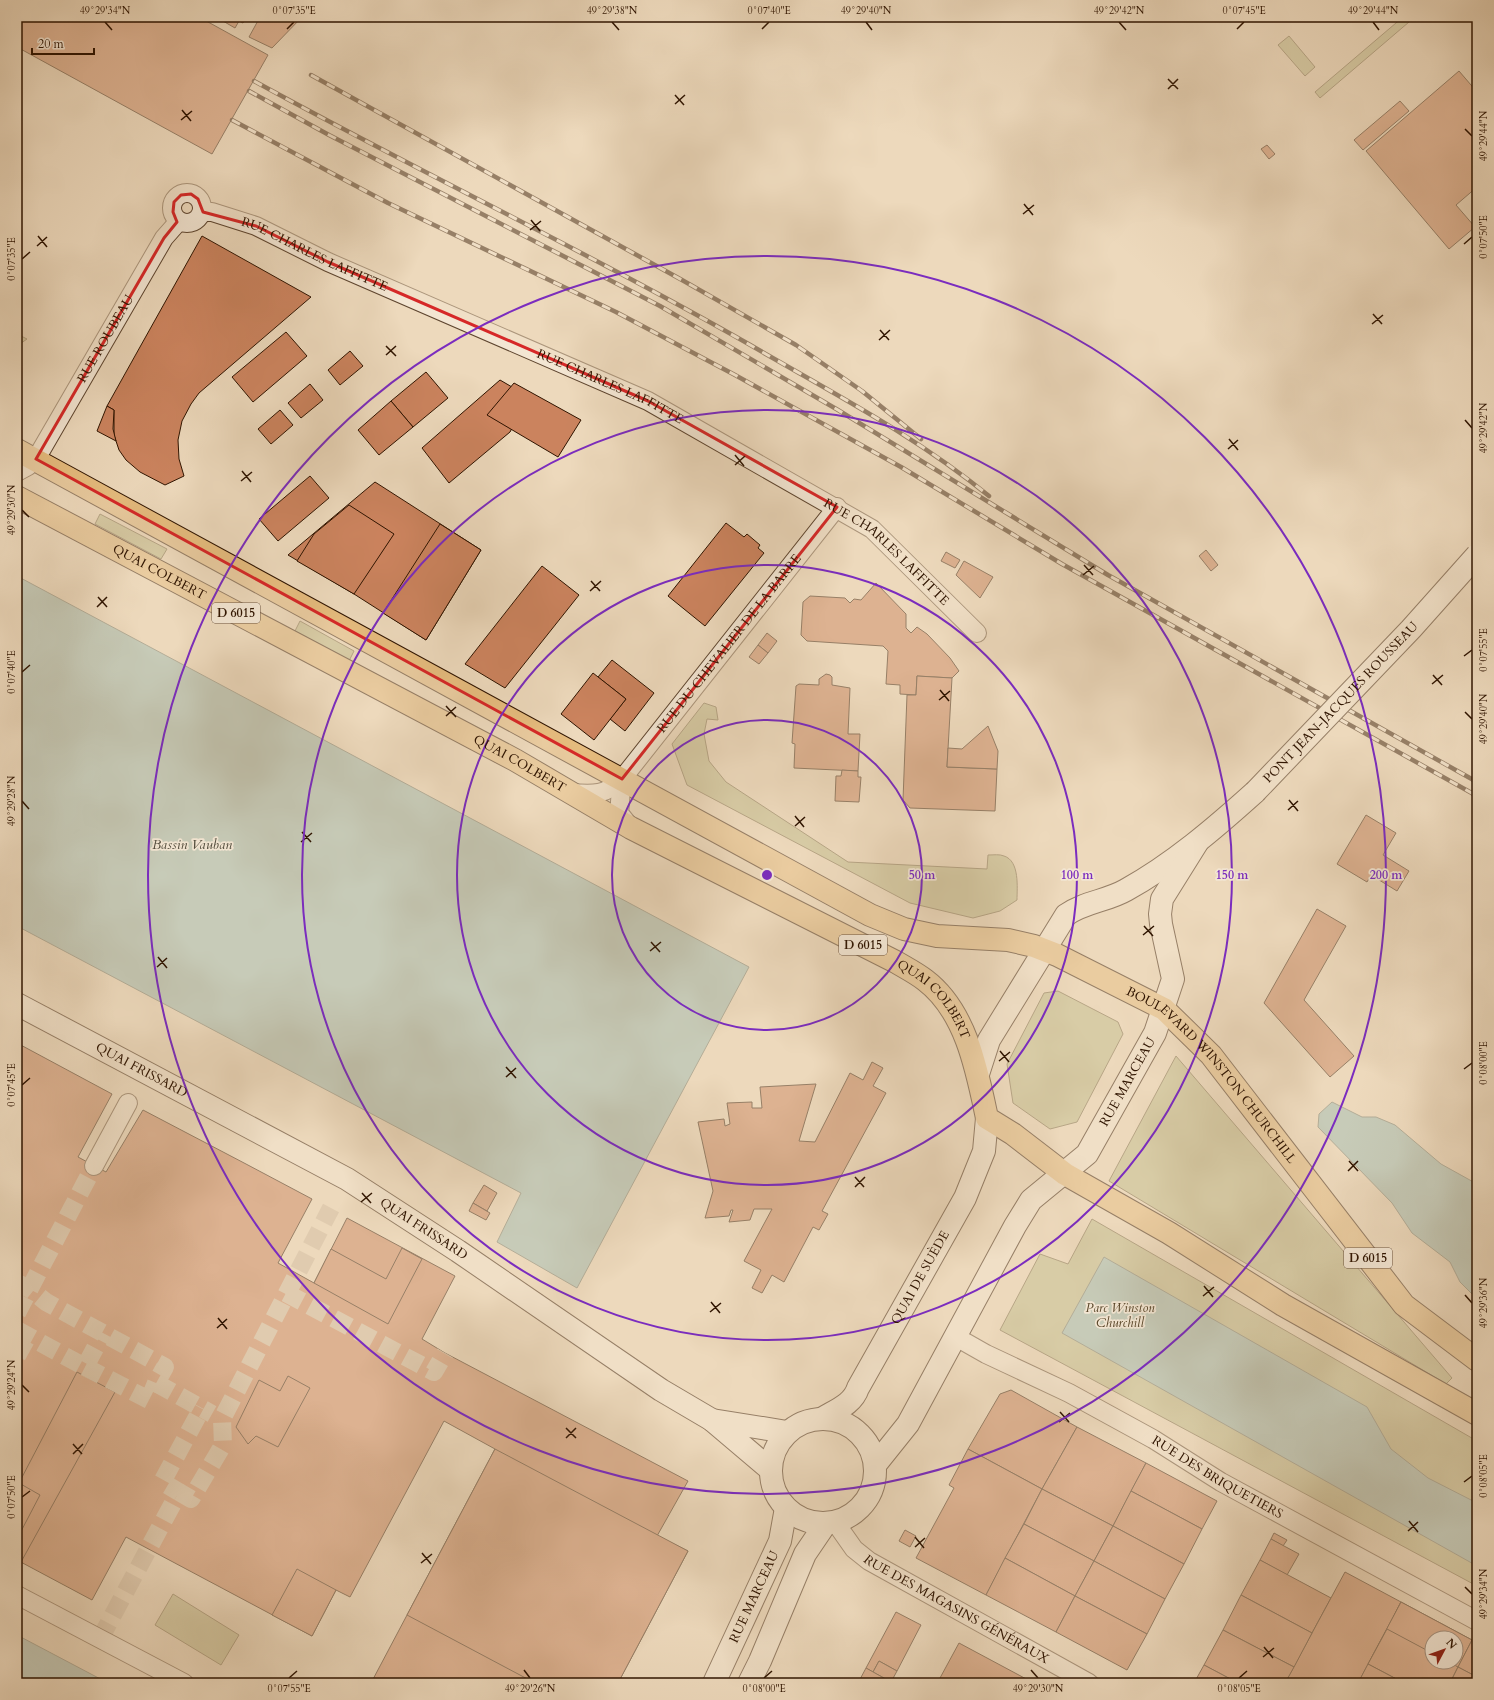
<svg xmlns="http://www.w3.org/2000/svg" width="1494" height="1700" viewBox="0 0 1494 1700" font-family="Cardo,serif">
	<rect width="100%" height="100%" fill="#edd9bc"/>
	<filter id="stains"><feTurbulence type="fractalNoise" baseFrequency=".005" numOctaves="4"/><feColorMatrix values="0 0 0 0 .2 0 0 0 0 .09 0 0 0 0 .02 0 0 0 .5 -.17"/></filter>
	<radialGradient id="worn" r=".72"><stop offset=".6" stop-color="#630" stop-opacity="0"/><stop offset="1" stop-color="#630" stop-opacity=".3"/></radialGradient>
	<g fill="#bfbd8c" stroke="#776846">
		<polygon points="1403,17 1409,22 1320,98 1315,92"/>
		<polygon points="1289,36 1315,67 1305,76 1278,45"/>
		<polygon points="17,334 27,339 17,346"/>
		<polygon points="100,514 167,549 161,559 95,524"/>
		<polygon points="300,621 354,651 349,661 295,631"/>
		<path d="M 704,703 L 716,707 L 718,720 L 707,719 L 704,734 L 709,761 L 726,782 L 848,862 L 987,869 L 988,855 C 993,855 1000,854 1004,856 C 1020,861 1017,888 1017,900 L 1000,911 L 973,918 L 910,903 L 687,785 L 672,744 Z"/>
		<polygon points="1058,991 1118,1022 1123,1034 1077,1122 1050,1129 1013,1103 1007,1064 1044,993"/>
		<polygon points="1176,1056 1452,1378 1446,1384 1109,1181"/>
		<polygon points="1092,1219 1477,1441 1477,1586 1000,1330 1040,1254 1068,1264"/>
		<polygon points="173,1594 239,1635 221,1665 155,1625"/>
	</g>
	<g fill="#99bab4" stroke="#6f786c">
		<polygon points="17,576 749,967 577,1288 497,1242 521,1193 17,926"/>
		<polygon points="1332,1102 1362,1117 1376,1117 1395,1125 1441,1164 1477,1184 1477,1299 1460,1282 1450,1262 1412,1233 1392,1203 1318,1127 1319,1114"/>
		<polygon points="1104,1257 1367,1407 1391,1449 1428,1478 1477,1503 1477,1566 1062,1333"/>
		<polygon points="17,1635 108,1683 17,1683"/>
	</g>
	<g fill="#cb835e" stroke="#2f1400" fill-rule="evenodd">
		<polygon points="17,17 199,17 268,55 212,154 17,47"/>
		<polygon points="216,17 246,17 243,23 239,21 235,28"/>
		<polygon points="260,17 302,17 272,48 249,37"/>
		<polygon points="1459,71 1477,92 1477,187 1456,205 1475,227 1449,249 1366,151"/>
		<polygon points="1400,101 1409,111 1363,150 1354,140"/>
		<polygon points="1267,145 1275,154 1269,159 1261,149"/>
		<polygon points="202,236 311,297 199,393 191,404 182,421 178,440 179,459 184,476 165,485 140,472 126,460 119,450 114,435 114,410 107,406"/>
		<polygon points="286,332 307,356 253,402 232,377"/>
		<polygon points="350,351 363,366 340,385 328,370"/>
		<polygon points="426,372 448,398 413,427 391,401"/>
		<polygon points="500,380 529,397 510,432 449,483 422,448"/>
		<polygon points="514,383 581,420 558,457 487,415"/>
		<polygon points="310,384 323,400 301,418 288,403"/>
		<polygon points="391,401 413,427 379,455 358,430"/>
		<polygon points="107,406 114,410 113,429 116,441 97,431"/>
		<polygon points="280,410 293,425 271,444 258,429"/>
		<polygon points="310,476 329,498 278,541 259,519"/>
		<polygon points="375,482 481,550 426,640 354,594 288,555"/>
		<polygon points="349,505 394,534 354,594 297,561 314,534"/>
		<polygon points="726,523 744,537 747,534 760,545 758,548 764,553 705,626 668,596"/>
		<polygon points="440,524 481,550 426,640 383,613"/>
		<polygon points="1206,550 1218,565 1211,571 1199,556"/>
		<polygon points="946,552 960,560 955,568 941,561"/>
		<polygon points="964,561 993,577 980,598 956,575"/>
		<polygon points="542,566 579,595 505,688 465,664"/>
		<polygon points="876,583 906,614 906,628 911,633 917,627 927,634 950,658 959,671 952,678 917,676 916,695 900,694 900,685 886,684 888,651 883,646 807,641 801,635 803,602 810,596 845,598 850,603 854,599 861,600"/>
		<polygon points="767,633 777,641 768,653 758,645"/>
		<polygon points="758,645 768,653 759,664 749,657"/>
		<polygon points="612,660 654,693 625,731 610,719 626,699 598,677"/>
		<polygon points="593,673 626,699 594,740 561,714"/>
		<polygon points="826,674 830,675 832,677 832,685 850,688 848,734 860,734 858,771 794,768 795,744 792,743 796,686 799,684 819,685 819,679"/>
		<polygon points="917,676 952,678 947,767 997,769 995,811 910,808 903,800 907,695 916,695"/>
		<polygon points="988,726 998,751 997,769 947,767 948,748 962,749"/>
		<polygon points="842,770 858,771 858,777 861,777 859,802 835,801 836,776 841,776"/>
		<polygon points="1366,815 1396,833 1383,855 1409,871 1397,891 1371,875 1367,882 1337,864"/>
		<polygon points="1317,909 1346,926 1304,1000 1354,1056 1330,1077 1264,1003"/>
		<polygon points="17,1043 112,1094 78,1157 106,1172 143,1110 246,1164 312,1199 278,1263 314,1283 347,1218 455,1276 422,1339 445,1353 688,1481 657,1536 688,1551 618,1683 371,1683 495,1449 444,1421 350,1597 336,1590 312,1636 126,1537 92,1600 17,1560"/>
		<polygon points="872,1062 883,1068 873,1086 886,1093 822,1211 828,1214 819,1230 813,1227 784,1282 772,1275 762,1293 752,1288 761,1270 744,1261 772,1209 754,1209 750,1220 729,1222 733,1210 731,1210 729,1216 705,1218 713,1191 698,1122 724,1119 725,1126 730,1124 727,1103 752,1102 752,1108 762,1108 760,1087 816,1084 799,1141 815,1142 850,1073 863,1080"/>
		<polygon points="484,1185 497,1193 487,1211 473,1203"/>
		<polygon points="473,1203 490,1213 486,1220 469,1211"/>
		<polygon points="402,1248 422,1259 388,1324 314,1283 331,1249 386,1279"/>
		<polygon points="77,1372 115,1392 21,1562 17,1560 17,1539 40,1495 19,1483"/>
		<polygon points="288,1376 310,1388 278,1447 256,1436 248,1444 236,1427 259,1380 280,1391"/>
		<polygon points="1011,1390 1077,1427 1042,1489 968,1449 1000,1394"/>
		<polygon points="1077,1427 1146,1463 1113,1526 1042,1489"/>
		<polygon points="495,1449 688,1551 618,1683 535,1683 407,1615"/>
		<polygon points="968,1449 1042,1489 986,1595 916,1558 954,1488 949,1485"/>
		<polygon points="1146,1463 1217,1501 1202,1529 1131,1491"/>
		<polygon points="1042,1489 1113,1526 1094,1561 1024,1524"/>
		<polygon points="1131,1491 1202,1529 1184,1564 1113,1526"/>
		<polygon points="1024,1524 1094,1561 1075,1596 1005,1558"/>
		<polygon points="1113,1526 1184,1564 1165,1599 1094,1561"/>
		<polygon points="905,1530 916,1536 910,1547 899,1541"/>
		<polygon points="1274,1533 1287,1540 1283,1546 1271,1539"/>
		<polygon points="1271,1539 1299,1554 1287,1575 1260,1560"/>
		<polygon points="1005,1558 1075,1596 1056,1632 986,1595"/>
		<polygon points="1260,1560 1331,1598 1312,1633 1241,1595"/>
		<polygon points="1094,1561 1165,1599 1147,1634 1075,1596"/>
		<polygon points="297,1569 336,1590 312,1636 272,1615"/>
		<polygon points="1345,1572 1401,1602 1387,1629 1358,1683 1285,1683"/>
		<polygon points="1241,1595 1312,1633 1294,1667 1223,1630"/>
		<polygon points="1075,1596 1147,1634 1127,1670 1056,1632"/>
		<polygon points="1401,1602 1472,1640 1458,1667 1449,1662 1456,1662 1456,1638 1432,1638 1432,1653 1387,1629"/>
		<path d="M 1401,1602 L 1472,1640 L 1450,1683 L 1404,1683 L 1368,1664 ZM 1432,1638 L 1456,1638 L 1456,1662 L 1432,1662 Z"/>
		<polygon points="896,1612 921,1625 897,1671 879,1661 873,1672 866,1668"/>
		<polygon points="1387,1629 1432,1653 1432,1662 1449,1662 1458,1667 1450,1683 1404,1683 1368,1664"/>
		<polygon points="1223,1630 1294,1667 1285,1683 1238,1683 1204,1665"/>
		<polygon points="1472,1640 1477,1643 1477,1677 1458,1667"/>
		<polygon points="959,1643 1030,1681 1029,1683 948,1683 940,1678"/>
		<polygon points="879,1661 897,1671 891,1682 873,1672"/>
		<polygon points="1368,1664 1404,1683 1358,1683"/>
		<polygon points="1204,1665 1238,1683 1194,1683"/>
		<polygon points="1458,1667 1477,1677 1477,1683 1450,1683"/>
		<polygon points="866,1668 891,1682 890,1683 858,1683"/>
		<polygon points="940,1678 948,1683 938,1683"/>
	</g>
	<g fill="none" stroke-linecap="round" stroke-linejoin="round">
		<g stroke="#d0bba0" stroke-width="18" stroke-dasharray="18 9" stroke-linecap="butt">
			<polyline points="17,1283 30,1289 46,1302 165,1367 156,1383 212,1414"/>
			<polyline points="286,1293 434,1372 445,1353"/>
			<polyline points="17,1313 94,1166"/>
			<polyline points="17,1330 85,1367 103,1333"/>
			<polyline points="17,1356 28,1336"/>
			<polyline points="85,1367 149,1400 156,1383"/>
			<polyline points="179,1492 191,1499 223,1445 222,1419 331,1208"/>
			<polyline points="100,1639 179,1492 162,1482 202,1408"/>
		</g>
		<defs>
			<g id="street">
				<circle cx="187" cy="208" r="15"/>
				<path id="s1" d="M 202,212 L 212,212 L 256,226 L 328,262 L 648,401 L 872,529 L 977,633"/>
				<path id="s2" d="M 17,472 L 28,466 L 36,459 L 164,238 L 179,221"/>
				<polyline points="622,779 619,813 631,828"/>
				<path id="s3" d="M 572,793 C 594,795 606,795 622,779 L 837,507"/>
				<polyline points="94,1166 128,1103"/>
				<path id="s4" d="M 956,1337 L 986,1354 L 1069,1393 L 1153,1439 L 1221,1482 L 1477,1621"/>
				<path id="s5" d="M 835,1522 L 854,1549 L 869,1561 L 1089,1683"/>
				<polyline points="17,1595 184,1683"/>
			</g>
			<g id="secondary">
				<path id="s6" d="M 17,1004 L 347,1179 L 458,1251 L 661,1390 L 712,1420 L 771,1470"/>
				<path d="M 978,1074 L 989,1040 L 1066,915 C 1084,902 1107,901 1126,890 C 1173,864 1215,828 1255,792"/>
				<path id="s7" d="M 823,1418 C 836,1410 853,1404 858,1388 L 965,1198 L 984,1151 L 987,1118"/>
				<circle cx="823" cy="1471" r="52"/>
				<polyline points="712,1420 787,1432"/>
				<path id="s8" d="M 876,1464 L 908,1424 L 1015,1226 L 1031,1200 L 1087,1154 L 1155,1033 L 1173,979 L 1161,924 L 1160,914 L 1162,899 L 1197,843"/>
				<path id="s9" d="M 714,1683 L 780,1541 L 786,1508"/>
				<polyline points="749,1683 760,1661 805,1554 826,1523"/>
			</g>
			<g id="primary">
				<path id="s10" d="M 17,450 L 870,915 L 904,929 L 937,936 L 1008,940 L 1034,946 L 1057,955 L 1164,1009 L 1211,1055 L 1404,1305 L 1477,1360"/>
				<path id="s11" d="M 17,497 L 515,760 L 631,828 L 896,962 C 906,968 916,973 925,980 C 966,1011 977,1070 987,1118 L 1013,1134 L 1065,1174 L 1169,1233 L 1283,1305 L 1477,1414"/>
			</g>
		</defs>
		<use href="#street" stroke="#5e452f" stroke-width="20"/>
		<use href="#secondary" stroke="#2f1400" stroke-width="24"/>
		<use href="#primary" stroke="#2f1400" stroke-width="24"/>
		<use href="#street" stroke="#f3e6d3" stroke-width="18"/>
		<use href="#secondary" stroke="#f3e6d3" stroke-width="22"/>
		<use href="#primary" stroke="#e6bc7e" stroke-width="22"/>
		<defs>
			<g id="rail">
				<polyline points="311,75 682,280 796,345 862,391 921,439"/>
				<path d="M 254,81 C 425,175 602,259 771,357 C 846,400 922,441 989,496"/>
				<polyline points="249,91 329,135 660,306 838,410 1108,575 1477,782"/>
				<polyline points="232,120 388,203 616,312 735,375 901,467 1062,564 1477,796"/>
			</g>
		</defs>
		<use href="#rail" stroke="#2f1400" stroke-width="4.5"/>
		<use href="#rail" stroke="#f3e6d3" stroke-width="3" stroke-dasharray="9" stroke-linecap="butt"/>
		<defs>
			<g id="secondary-bridge">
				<path id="s12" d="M 1255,792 L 1411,629 L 1477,555"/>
			</g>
		</defs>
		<use href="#secondary-bridge" stroke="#2f1400" stroke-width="24" stroke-linecap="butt"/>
		<use href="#secondary-bridge" stroke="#f3e6d3" stroke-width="22"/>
	</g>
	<path d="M0 0H1494V1700H0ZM 191,194 L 198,199 L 203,212 L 256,226 L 328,262 L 648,401 L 837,507 L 622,779 L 36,459 L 164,238 L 177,222 L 173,212 L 174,202 L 181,195 Z" fill="#edd9bc" fill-opacity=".55" fill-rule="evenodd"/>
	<path fill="none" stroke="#d62828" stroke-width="3" stroke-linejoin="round" d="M 191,194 L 198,199 L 203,212 L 256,226 L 328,262 L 648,401 L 837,507 L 622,779 L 36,459 L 164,238 L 177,222 L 173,212 L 174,202 L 181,195 Z"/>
	<path fill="none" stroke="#2f1400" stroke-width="1.5" d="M 105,22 L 112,30M 612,22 L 619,30M 866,22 L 872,30M 1119,22 L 1126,30M 1373,22 L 1379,30M 287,29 L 294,22M 762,29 L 769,22M 1237,29 L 1244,22M 1168,79 L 1178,89M 1168,89 L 1178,79M 675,95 L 684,105M 675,104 L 685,95M 182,110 L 191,121M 181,120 L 192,111M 1465,129 L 1472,136M 1024,204 L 1033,215M 1023,214 L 1034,205M 531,220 L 540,231M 530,230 L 541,221M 38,236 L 47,247M 1464,244 L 1472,237M 37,246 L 47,237M 22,259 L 30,252M 1373,314 L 1382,324M 1372,324 L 1383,315M 880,330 L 889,340M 879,340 L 890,330M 386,346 L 396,356M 386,355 L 396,346M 1465,420 L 1472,428M 1229,439 L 1238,450M 1228,449 L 1238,440M 735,455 L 744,466M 735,465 L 745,456M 242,471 L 251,482M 241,481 L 252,472M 22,510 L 29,517M 1084,565 L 1093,575M 1083,575 L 1094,566M 591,581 L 600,591M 590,591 L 601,581M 98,597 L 107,607M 97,607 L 107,597M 1464,656 L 1472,650M 22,672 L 30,665M 1433,675 L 1442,685M 1432,684 L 1443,675M 940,690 L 949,701M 939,700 L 950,691M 446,706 L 456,717M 1465,712 L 1472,719M 446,716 L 456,707M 1289,800 L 1298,811M 22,801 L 29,809M 1288,810 L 1298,801M 795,816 L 804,827M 795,826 L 805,817M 302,832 L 311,842M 301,842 L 312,833M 1144,926 L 1153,936M 1143,935 L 1154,926M 651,942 L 660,952M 650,951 L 661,942M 158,957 L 167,968M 157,967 L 167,958M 1000,1051 L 1009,1062M 999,1061 L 1010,1052M 506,1067 L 516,1078M 1464,1069 L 1472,1063M 506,1077 L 516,1068M 22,1085 L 30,1078M 1349,1161 L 1358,1171M 1348,1171 L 1358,1161M 855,1177 L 864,1187M 855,1187 L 865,1177M 362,1193 L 371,1203M 361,1202 L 372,1193M 1204,1286 L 1213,1297M 1465,1295 L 1472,1303M 1203,1296 L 1214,1287M 711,1302 L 720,1313M 710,1312 L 721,1303M 218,1318 L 227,1329M 217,1328 L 227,1319M 22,1385 L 29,1392M 1060,1412 L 1069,1422M 1059,1422 L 1070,1413M 566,1428 L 576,1438M 566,1438 L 576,1428M 73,1444 L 82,1454M 73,1454 L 83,1444M 1464,1482 L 1472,1476M 22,1497 L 30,1491M 1409,1521 L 1418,1532M 1408,1531 L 1418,1522M 915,1537 L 924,1548M 915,1547 L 925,1538M 422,1553 L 431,1564M 421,1563 L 432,1554M 1465,1587 L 1472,1594M 1264,1647 L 1273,1658M 1263,1657 L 1274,1648M 524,1670 L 530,1678M 1031,1670 L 1038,1678M 289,1678 L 297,1671M 764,1678 L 772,1671M 1239,1678 L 1247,1671"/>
	<g fill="none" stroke="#7b2cbf" stroke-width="2">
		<circle cx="767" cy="875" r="155"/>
		<circle cx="767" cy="875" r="310"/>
		<circle cx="767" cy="875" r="465"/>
		<circle cx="767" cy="875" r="619"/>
	</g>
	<g text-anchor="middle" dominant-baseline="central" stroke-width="3.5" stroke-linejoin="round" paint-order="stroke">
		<g fill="#f3e6d3" stroke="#6a533f" stroke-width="1">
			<rect x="212" y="603" width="48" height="20" rx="3"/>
			<rect x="839" y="935" width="48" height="20" rx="3"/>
			<rect x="1344" y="1248" width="48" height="20" rx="3"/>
		</g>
		<g font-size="12" font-weight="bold" fill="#2f1400">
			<text x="236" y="613">D 6015</text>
			<text x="863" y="945">D 6015</text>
			<text x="1368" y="1258">D 6015</text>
		</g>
		<g font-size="13" fill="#2f1400" stroke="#f3e6d3">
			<text stroke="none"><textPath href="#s1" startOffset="121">RUE CHARLES LAFFITTE</textPath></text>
			<text stroke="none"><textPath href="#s2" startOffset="162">RUE ROUBEAU</textPath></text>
			<text stroke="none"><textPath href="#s1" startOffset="445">RUE CHARLES LAFFITTE</textPath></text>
			<text stroke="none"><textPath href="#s1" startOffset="769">RUE CHARLES LAFFITTE</textPath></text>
			<text stroke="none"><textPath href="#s11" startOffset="161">QUAI COLBERT</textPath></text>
			<text stroke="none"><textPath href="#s3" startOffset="227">RUE DU CHEVALIER DE LA BARRE</textPath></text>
			<text stroke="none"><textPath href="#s12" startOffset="124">PONT JEAN-JACQUES ROUSSEAU</textPath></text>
			<text stroke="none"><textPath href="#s11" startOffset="569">QUAI COLBERT</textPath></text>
			<text stroke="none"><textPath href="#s11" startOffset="1049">QUAI COLBERT</textPath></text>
			<text stroke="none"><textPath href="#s6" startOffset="141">QUAI FRISSARD</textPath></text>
			<text stroke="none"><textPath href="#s10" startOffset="1364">BOULEVARD WINSTON CHURCHILL</textPath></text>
			<text stroke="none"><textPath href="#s8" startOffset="462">RUE MARCEAU</textPath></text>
			<text stroke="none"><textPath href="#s6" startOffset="465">QUAI FRISSARD</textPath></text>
			<text stroke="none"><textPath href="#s7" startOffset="174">QUAI DE SUÈDE</textPath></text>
			<text stroke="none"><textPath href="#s4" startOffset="297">RUE DES BRIQUETIERS</textPath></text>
			<text stroke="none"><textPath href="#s9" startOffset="95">RUE MARCEAU</textPath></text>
			<text stroke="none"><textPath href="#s5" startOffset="152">RUE DES MAGASINS GÉNÉRAUX</textPath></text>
		</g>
		<g font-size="13" font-style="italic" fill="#5a472a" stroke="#f3e6d3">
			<text x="1120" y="1308">Parc Winston<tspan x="1120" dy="15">Churchill</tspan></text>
		</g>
		<g font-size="14" font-style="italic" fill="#544e3f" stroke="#f3e6d3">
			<text x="192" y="844">Bassin Vauban</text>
		</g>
	</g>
	<circle cx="767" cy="875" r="6" fill="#7b2cbf" stroke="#f3e6d3" stroke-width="2"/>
	<g font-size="12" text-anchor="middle" font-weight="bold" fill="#7b2cbf" stroke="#f3e6d3" stroke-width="3.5" stroke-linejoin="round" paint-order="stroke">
		<text x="922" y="879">50 m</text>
		<text x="1077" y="879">100 m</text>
		<text x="1232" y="879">150 m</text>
		<text x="1386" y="879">200 m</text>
	</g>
	<rect width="1494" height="1700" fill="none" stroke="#edd9bc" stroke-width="44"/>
	<g transform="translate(1444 1650) rotate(49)"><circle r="19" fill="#f3e6d3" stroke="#a5927f"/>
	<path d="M0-3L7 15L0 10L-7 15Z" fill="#8f2418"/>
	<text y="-6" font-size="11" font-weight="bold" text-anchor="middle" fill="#2f1400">N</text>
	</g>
	<path d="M32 48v6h62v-6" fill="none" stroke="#2f1400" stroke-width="2"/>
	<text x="38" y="48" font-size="12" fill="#2f1400" stroke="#f3e6d3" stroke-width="3" paint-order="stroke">20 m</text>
	<rect x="22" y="22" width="1450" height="1656" fill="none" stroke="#2f1400" stroke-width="1.5"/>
	<g font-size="10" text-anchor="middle" fill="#2f1400">
		<text x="105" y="14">49°29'34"N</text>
		<text x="294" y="14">0°07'35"E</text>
		<text x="612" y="14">49°29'38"N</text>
		<text x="769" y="14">0°07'40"E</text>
		<text x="866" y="14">49°29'40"N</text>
		<text x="1119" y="14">49°29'42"N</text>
		<text x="1244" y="14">0°07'45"E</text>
		<text x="1373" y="14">49°29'44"N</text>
		<text transform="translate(1483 136) rotate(-90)" y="4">49°29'44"N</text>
		<text transform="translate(1483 237) rotate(-90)" y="4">0°07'50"E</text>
		<text transform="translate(11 259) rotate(-90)" y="4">0°07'35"E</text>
		<text transform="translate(1483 428) rotate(-90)" y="4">49°29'42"N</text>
		<text transform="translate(11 510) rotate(-90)" y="4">49°29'30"N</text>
		<text transform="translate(1483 650) rotate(-90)" y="4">0°07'55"E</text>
		<text transform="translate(11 672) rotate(-90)" y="4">0°07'40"E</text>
		<text transform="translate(1483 719) rotate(-90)" y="4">49°29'40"N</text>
		<text transform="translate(11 801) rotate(-90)" y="4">49°29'28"N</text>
		<text transform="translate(1483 1063) rotate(-90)" y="4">0°08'00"E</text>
		<text transform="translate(11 1085) rotate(-90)" y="4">0°07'45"E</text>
		<text transform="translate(1483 1303) rotate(-90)" y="4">49°29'36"N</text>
		<text transform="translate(11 1385) rotate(-90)" y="4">49°29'24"N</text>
		<text transform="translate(1483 1476) rotate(-90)" y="4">0°08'05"E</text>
		<text transform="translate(11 1497) rotate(-90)" y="4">0°07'50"E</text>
		<text transform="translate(1483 1594) rotate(-90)" y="4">49°29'34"N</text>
		<text x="289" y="1692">0°07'55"E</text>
		<text x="530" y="1692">49°29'26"N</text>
		<text x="764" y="1692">0°08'00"E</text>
		<text x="1038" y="1692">49°29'30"N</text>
		<text x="1239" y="1692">0°08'05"E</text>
	</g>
	<rect width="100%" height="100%" filter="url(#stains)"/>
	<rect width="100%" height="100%" fill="url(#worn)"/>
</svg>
